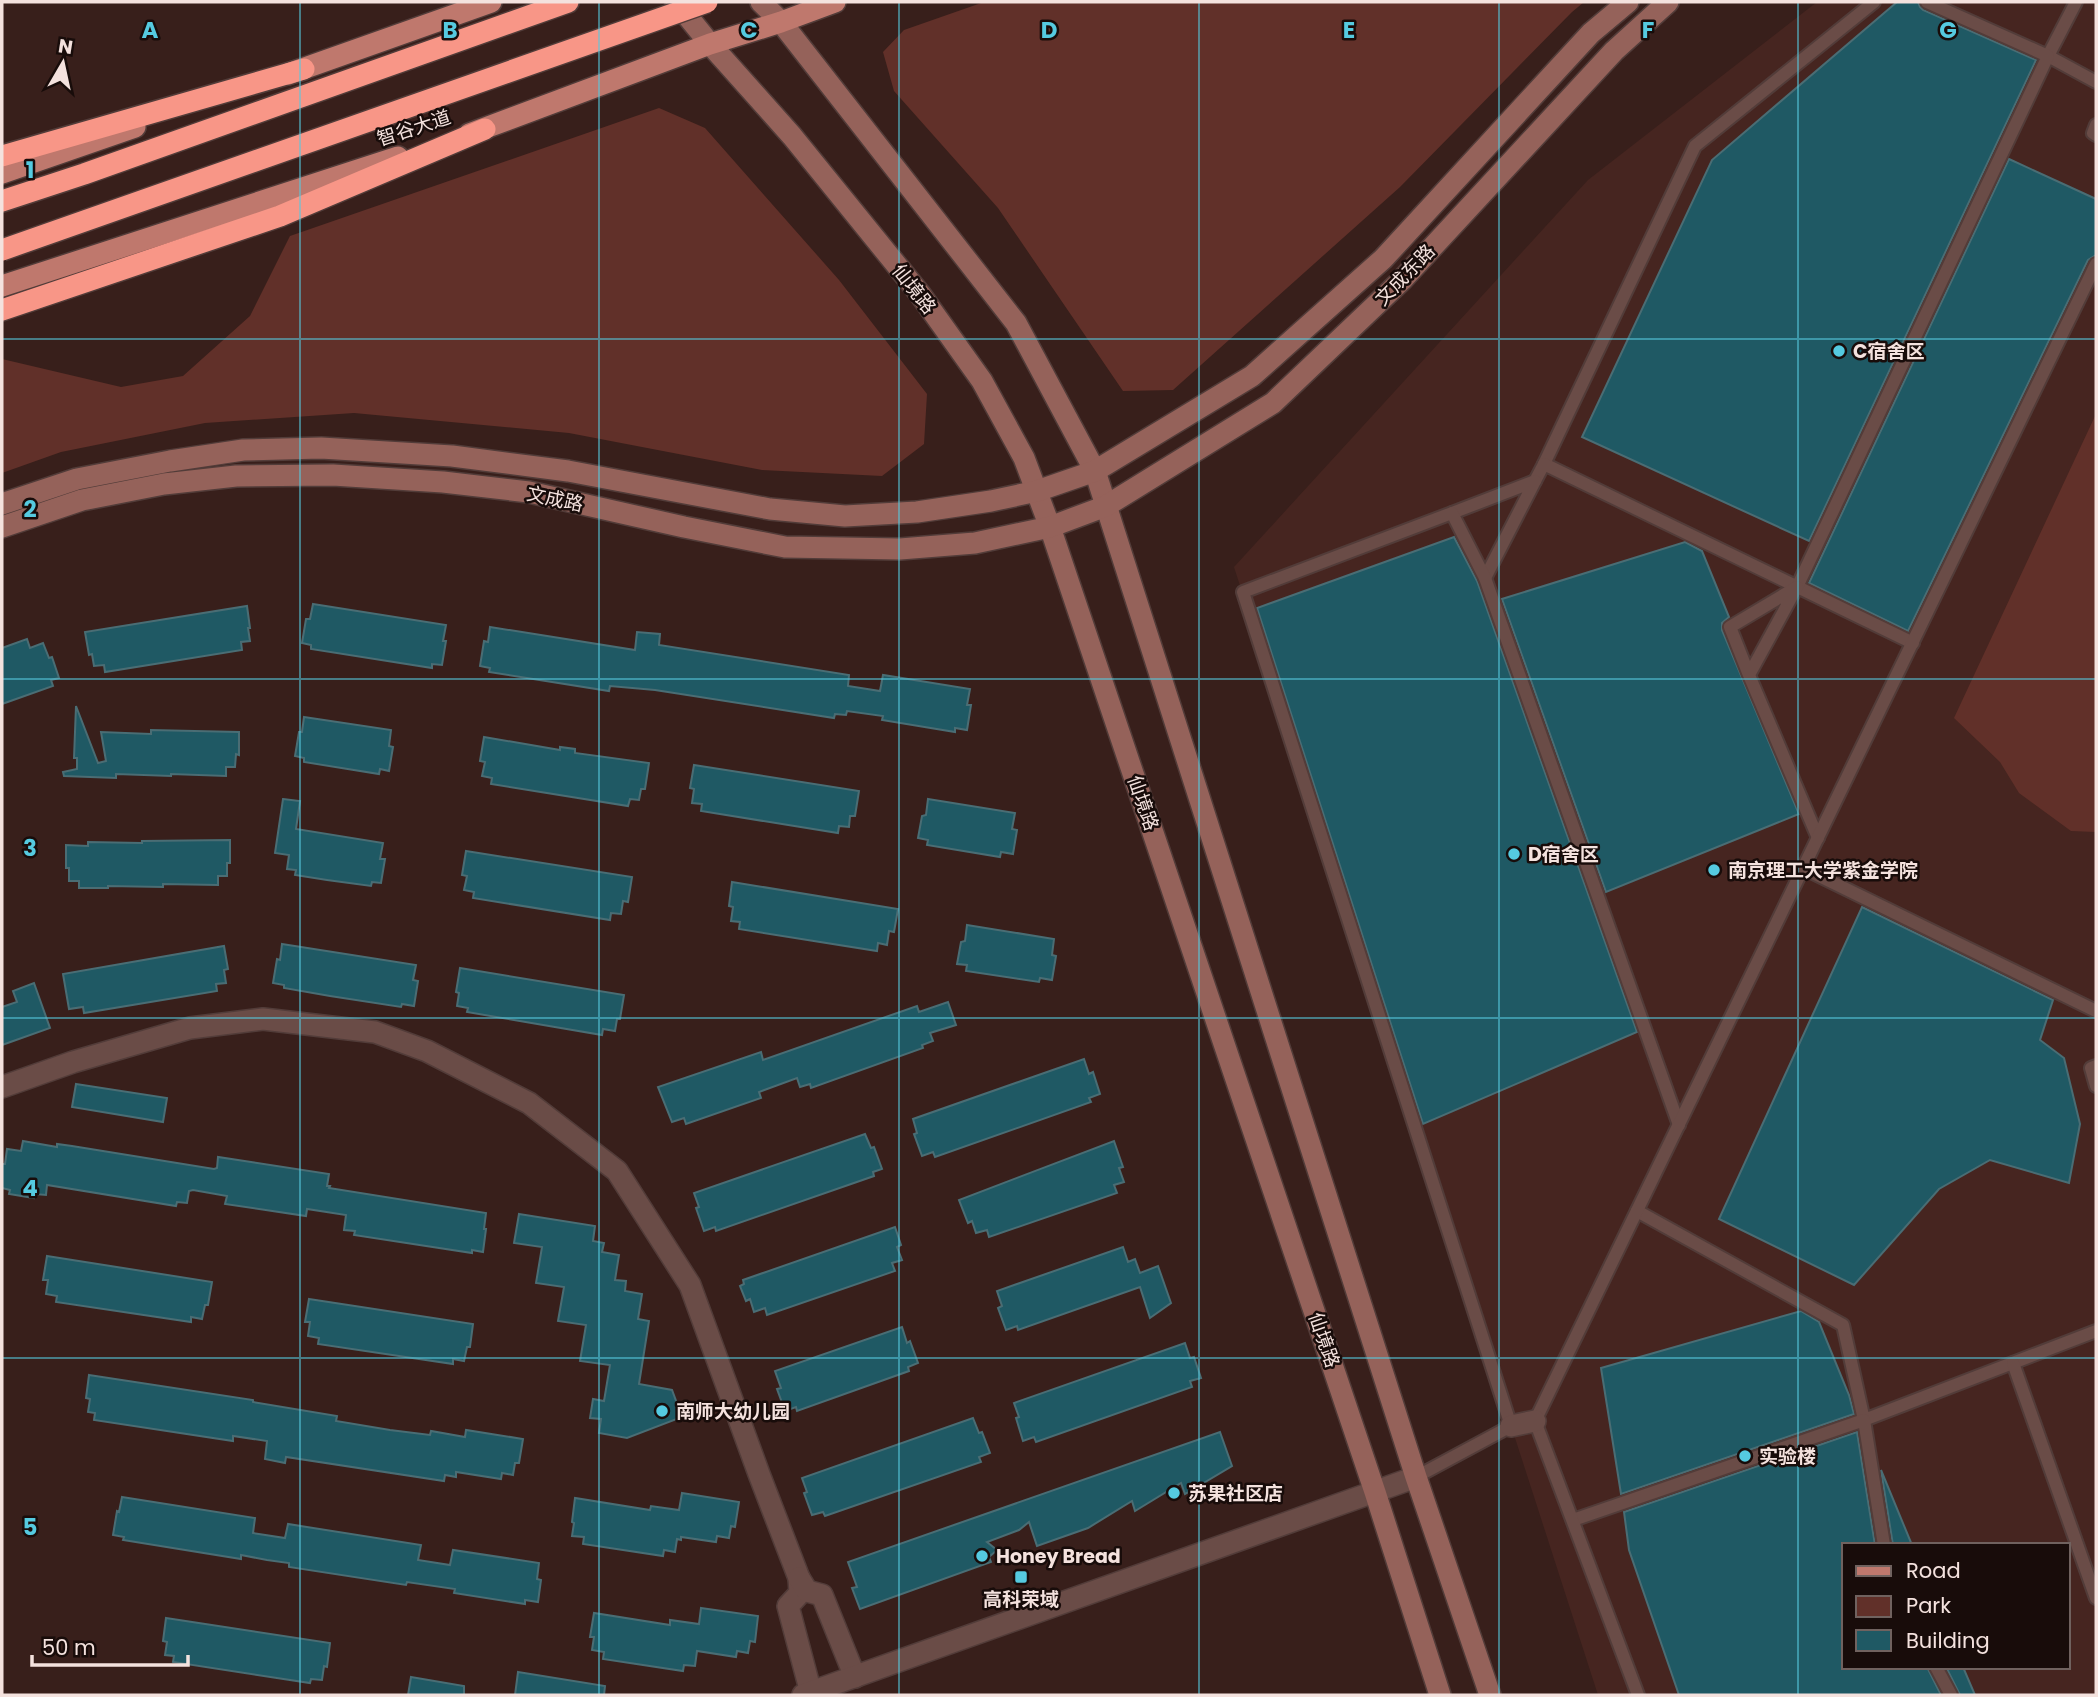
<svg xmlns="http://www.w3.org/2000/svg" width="2098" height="1697" viewBox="0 0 2098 1697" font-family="Poppins,'Noto Sans SC',sans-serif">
	<rect width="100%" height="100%" fill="#381f1b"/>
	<path fill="#462520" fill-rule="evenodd" d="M 1817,2 L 2096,2 L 2096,1695 L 1598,1695 L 1234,567 L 1588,180 ZM 1844,1545 L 2068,1545 L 2068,1667 L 1844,1667 Z"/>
	<g fill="#613029">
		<polygon points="984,2 1584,2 1572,12 1400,187 1173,390 1123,391 998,208 894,91 883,52 904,30"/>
		<polygon points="659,108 705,128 839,280 927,394 924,444 882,476 762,470 569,433 354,413 205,423 61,452 2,473 2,359 121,387 183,376 250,316 290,236"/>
		<polygon points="2096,414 2096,832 2071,831 2019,793 2000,762 1954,718"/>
	</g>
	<g fill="#1f5964" stroke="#4a6d74" stroke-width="2">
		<polygon points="1897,2 1918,2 1920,7 1923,10 2036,60 1809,541 1582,437 1712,160"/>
		<polygon points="2009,159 2096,199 2096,255 2088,260 1908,631 1809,583"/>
		<polygon points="1454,537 1477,581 1637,1032 1423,1124 1257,608"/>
		<polygon points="1685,542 1702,551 1729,617 1722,623 1722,630 1799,814 1606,892 1502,599"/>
		<polygon points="313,604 446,625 443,641 446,641 442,665 432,664 432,668 311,649 311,645 302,643 306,619 310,619"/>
		<polygon points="247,606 250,628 248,628 250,641 241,642 242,650 105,672 104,665 94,666 92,654 89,655 85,632"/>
		<polygon points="490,627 635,650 637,632 660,634 659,645 849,675 848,686 880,691 883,675 970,689 967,705 971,705 967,730 955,728 955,732 882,720 883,716 847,711 846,715 835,714 834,718 655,690 610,686 609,691 489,672 490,668 480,666 484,641 488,642"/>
		<polygon points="27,639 30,648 43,643 49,658 52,657 59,678 51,680 53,686 2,704 2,648"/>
		<polygon points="76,706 98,763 106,761 101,732 151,734 151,730 239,732 239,755 236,754 235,767 226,767 226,776 171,774 171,776 116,774 116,778 64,776 63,772 77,769 77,758 74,758"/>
		<polygon points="304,717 391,730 389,746 393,747 389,771 380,769 379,774 304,762 304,758 295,756 299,732 302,732"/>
		<polygon points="484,737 560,750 560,747 575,749 575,753 649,763 645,789 641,789 639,800 630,799 628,806 491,784 492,778 482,776 485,762 480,761"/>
		<polygon points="694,765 859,791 855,816 850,816 849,827 839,826 838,833 701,811 702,804 692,803 694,789 690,788"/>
		<polygon points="283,799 300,801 296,829 383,843 380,859 385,859 381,883 372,882 371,886 327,880 295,875 296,870 287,869 289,855 275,853"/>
		<polygon points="928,799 1015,813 1012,829 1017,830 1013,854 1001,852 1000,857 927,845 928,840 918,838 922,816 926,815"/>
		<polygon points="230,840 230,863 227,863 227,876 218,876 218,885 163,884 163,887 108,886 108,888 79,888 79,881 69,881 69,868 66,868 66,845 88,846 88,842 142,843 142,841"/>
		<polygon points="466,851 632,877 628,902 623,901 621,914 611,913 610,920 473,898 474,892 464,890 467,876 462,875"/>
		<polygon points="732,882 898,909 894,932 889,931 887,945 878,943 877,951 739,929 740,922 731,921 733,907 729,906"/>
		<polygon points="1862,907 2053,1000 2040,1040 2064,1058 2080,1124 2069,1183 1990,1160 1939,1189 1854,1285 1719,1219"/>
		<polygon points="967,925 1054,939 1052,955 1056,956 1052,980 1040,978 1039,982 966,971 967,965 957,964 961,942 965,941"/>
		<polygon points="282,944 416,965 413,980 418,981 414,1006 402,1004 401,1007 330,996 284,988 284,985 273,983 277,959 280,960"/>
		<polygon points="224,946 228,969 224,970 226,983 216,984 217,991 84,1013 83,1007 69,1009 63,974"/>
		<polygon points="460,968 624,995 620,1019 617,1019 615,1031 603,1029 602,1035 467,1012 468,1008 457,1006 459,993 456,992"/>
		<polygon points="34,983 50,1028 2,1045 2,1007 17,1002 13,991"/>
		<polygon points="948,1002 956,1025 930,1033 933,1041 922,1045 923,1048 811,1088 810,1084 800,1087 797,1078 759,1092 761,1098 686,1124 684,1118 672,1122 658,1087 761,1052 763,1060 917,1006 919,1012"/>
		<polygon points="1084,1059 1089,1074 1093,1072 1100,1094 1089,1098 1091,1102 935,1157 933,1152 922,1156 914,1134 917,1133 913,1119"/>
		<polygon points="76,1084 167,1098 163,1122 72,1107"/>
		<polygon points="865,1134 871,1148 874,1147 882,1169 873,1172 874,1176 716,1231 715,1227 704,1231 696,1208 699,1207 694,1193"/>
		<polygon points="23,1141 57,1147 57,1144 72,1146 214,1169 217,1168 218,1157 329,1174 327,1186 330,1186 329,1188 486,1213 484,1229 486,1229 483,1252 472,1250 472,1253 354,1235 355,1231 344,1230 346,1215 307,1209 306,1216 225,1204 227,1196 193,1190 189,1191 187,1203 177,1202 176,1206 47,1185 46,1195 35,1194 34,1198 9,1194 10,1190 2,1188 2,1164 5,1164 7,1149 21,1151"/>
		<polygon points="1114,1141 1123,1167 1119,1168 1124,1182 1114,1185 1117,1193 989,1237 987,1230 976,1233 972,1221 968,1223 959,1200"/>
		<polygon points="519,1214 595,1226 593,1241 604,1243 602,1252 619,1255 615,1280 626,1281 625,1291 642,1294 638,1319 649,1321 639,1384 672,1390 682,1417 627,1438 599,1433 601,1419 590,1418 593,1399 604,1401 610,1365 580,1361 586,1325 558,1321 564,1287 536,1283 542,1247 514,1243"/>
		<polygon points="895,1227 901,1245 897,1247 902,1260 892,1263 895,1271 767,1315 765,1308 754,1312 750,1299 746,1301 740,1286 744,1284 743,1280"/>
		<polygon points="1123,1247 1128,1262 1135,1259 1140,1273 1158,1266 1171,1303 1150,1318 1140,1287 1018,1330 1017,1326 1006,1330 998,1308 1002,1306 997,1291"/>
		<polygon points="47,1256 212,1282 208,1305 205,1305 202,1319 191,1317 191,1322 56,1302 57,1296 46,1294 48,1280 43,1280"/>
		<polygon points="309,1299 473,1324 470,1347 467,1347 464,1361 453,1359 453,1364 318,1344 319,1338 308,1336 310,1322 305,1322"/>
		<polygon points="1801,1311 1819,1322 1849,1395 1854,1414 1621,1494 1601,1368"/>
		<polygon points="902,1327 907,1343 910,1341 918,1363 908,1367 909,1371 797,1411 796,1407 785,1411 777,1389 781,1388 775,1371"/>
		<polygon points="1185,1343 1190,1358 1194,1357 1201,1378 1190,1381 1192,1387 1036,1442 1034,1437 1023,1441 1016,1418 1019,1417 1014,1403"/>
		<polygon points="89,1375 253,1400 253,1402 337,1416 336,1421 390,1430 430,1435 431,1431 465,1437 466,1430 523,1439 519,1463 515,1463 513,1475 502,1473 501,1479 456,1472 456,1477 445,1475 444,1481 286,1457 285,1463 265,1459 267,1441 233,1436 233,1441 94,1420 95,1413 88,1412 90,1399 86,1398"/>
		<polygon points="973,1418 979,1433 982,1432 990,1453 979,1457 981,1462 825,1516 823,1512 812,1515 804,1493 807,1492 802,1478"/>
		<polygon points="1220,1432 1232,1466 1185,1494 1181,1483 1135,1511 1132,1501 1088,1528 1037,1546 1029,1522 1019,1530 987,1542 997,1550 989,1557 991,1562 860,1609 852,1588 857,1587 848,1562"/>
		<polygon points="1857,1432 1875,1545 1844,1545 1844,1667 1927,1667 1941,1695 1679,1695 1629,1550 1624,1512"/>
		<polygon points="1881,1470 1912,1545 1893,1545"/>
		<polygon points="682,1493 739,1502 735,1527 731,1526 729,1538 717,1536 716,1542 681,1537 681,1540 677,1539 675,1552 664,1550 663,1556 583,1544 584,1537 572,1536 574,1523 572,1522 575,1498 650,1510 651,1506 679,1510"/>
		<polygon points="122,1497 255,1518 253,1533 285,1538 288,1524 421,1545 418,1560 450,1565 453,1550 539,1563 537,1579 541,1580 538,1602 525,1600 525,1604 454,1593 455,1589 407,1582 406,1585 289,1567 289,1563 267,1560 241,1555 241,1559 123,1540 124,1537 113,1535 117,1511 119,1512"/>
		<polygon points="701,1608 758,1616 755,1642 750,1641 748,1653 737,1651 736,1657 697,1651 695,1666 684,1665 683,1671 603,1659 604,1652 592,1650 594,1637 590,1637 594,1613 670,1625 670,1620 699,1624"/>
		<polygon points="166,1618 330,1643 327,1667 324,1666 322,1680 311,1679 310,1683 173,1662 174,1656 165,1655 167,1642 163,1641"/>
		<polygon points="1946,1667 1963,1667 1975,1695 1960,1695"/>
		<polygon points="518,1672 605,1686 604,1695 515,1695"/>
		<polygon points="411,1677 464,1686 464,1695 408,1695"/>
	</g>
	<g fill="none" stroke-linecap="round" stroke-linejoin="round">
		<defs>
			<g id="lane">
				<polyline points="2076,2 2048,56 2096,82"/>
				<polyline points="2096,125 2093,133 2096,135"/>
				<polyline points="1544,464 1695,146 1874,2"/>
				<polyline points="1535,481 1544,464 1913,643"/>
				<polyline points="1452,513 1535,481 1485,578"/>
				<polyline points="1797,587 2048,56 1927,2"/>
				<polyline points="1749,675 1730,627 1797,587 1749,675 1818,838"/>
				<polyline points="1803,868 2096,1011"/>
				<polyline points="2096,1066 2091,1068 2096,1086"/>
				<polyline points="1637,1211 1843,1325 1864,1420 2096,1331"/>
				<polyline points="2013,1363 2096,1598"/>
				<polyline points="1416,1477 1511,1426 1243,592 1452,513 1485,578 1679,1125"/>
				<polyline points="1573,1520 1864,1420 1884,1545"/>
				<polyline points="1936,1667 1951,1695"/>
				<polyline points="1638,1695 1535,1421 2096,264"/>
			</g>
			<g id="street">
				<polyline points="2,1087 73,1062 190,1028 263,1019 375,1032 427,1051 529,1103 617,1171 690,1285 759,1474 799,1578 800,1593 788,1606 811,1693"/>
				<polyline points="1511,1426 1535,1421"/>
				<polyline points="799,1578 807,1591 822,1595 855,1677"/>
				<polyline points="803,1695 1416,1477"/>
			</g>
			<g id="secondary">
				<polyline points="676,2 710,44 792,136 920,294 982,381 1024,458 1050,527 1375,1492 1440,1695"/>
				<polyline points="761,2 781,22 1016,323 1095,471 1416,1477 1490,1695"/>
				<polyline points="2,504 77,479 170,461 243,450 321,448 452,456 568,471 770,509 845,516 917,512 991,501 1037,491 1095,471 1252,376 1383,259 1591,33 1628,2"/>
				<polyline points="2,527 82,500 164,484 236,476 333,475 443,482 529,492 684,527 785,547 900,549 975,543 1050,527 1106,506 1273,403 1402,280 1614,51 1668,2"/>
			</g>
			<g id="primary">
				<polyline points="288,74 491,2"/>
				<polyline points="469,134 710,44 781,22 835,2"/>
				<polyline points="2,173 135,127"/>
				<polyline points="2,286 398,157"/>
			</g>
			<g id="highway">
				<polyline points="2,156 304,69"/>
				<polyline points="2,201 84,174 568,2"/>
				<polyline points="2,310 280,216 485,129"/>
			</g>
		</defs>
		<use href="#lane" stroke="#523c39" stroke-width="16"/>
		<use href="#street" stroke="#523c39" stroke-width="24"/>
		<use href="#secondary" stroke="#523c39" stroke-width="24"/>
		<use href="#primary" stroke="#523c39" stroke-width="24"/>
		<use href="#highway" stroke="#523c39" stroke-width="24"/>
		<use href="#lane" stroke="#6a4c47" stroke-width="12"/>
		<use href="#street" stroke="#6a4c47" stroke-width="21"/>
		<use href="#secondary" stroke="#95625a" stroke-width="21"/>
		<use href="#primary" stroke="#bf786d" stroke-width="21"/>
		<use href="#highway" stroke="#f89687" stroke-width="21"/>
		<defs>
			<polyline id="highway-bridge" points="2,250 707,2"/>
		</defs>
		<use href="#highway-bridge" stroke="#523c39" stroke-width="24" stroke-linecap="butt"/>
		<use href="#highway-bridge" stroke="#f89687" stroke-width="21"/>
	</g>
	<path fill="none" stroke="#55cae0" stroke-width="2" stroke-opacity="0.55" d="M 300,2 L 300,1695M 599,2 L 599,1695M 899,2 L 899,1695M 1199,2 L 1199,1695M 1499,2 L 1499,1695M 1798,2 L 1798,1695M 2,339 L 2096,339M 2,679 L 2096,679M 2,1018 L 2096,1018M 2,1358 L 2096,1358"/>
	<g fill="#55cae0" stroke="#180c0a" stroke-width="2.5">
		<circle cx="1839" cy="351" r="7"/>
		<circle cx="1514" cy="854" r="7"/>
		<circle cx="1714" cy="870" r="7"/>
		<circle cx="662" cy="1411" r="7"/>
		<circle cx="1745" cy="1456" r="7"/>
		<circle cx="1174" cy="1493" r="7"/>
		<circle cx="982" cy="1556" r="7"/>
		<rect x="1014" y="1570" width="14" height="14" rx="3.5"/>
	</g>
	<g text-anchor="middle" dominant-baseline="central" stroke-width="5" stroke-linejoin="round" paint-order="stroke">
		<g font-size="19" fill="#f4e2de" stroke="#180c0a">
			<text transform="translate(414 128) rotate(-18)">智谷大道</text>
			<text transform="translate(1405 275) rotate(-46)">文成东路</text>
			<text transform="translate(914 289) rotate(52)">仙境路</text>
			<text transform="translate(555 499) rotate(12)">文成路</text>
			<text transform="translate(1143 803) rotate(71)">仙境路</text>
			<text transform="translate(1324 1340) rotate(71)">仙境路</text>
		</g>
		<g font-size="19" font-weight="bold" fill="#f4e2de" stroke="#180c0a" text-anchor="start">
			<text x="1853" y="351">C宿舍区</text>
			<text x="1528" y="854">D宿舍区</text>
			<text x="1728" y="870">南京理工大学紫金学院</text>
			<text x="676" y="1411">南师大幼儿园</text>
			<text x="1759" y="1456">实验楼</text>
			<text x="1188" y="1493">苏果社区店</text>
			<text x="996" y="1556">Honey Bread</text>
			<text x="1021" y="1599" text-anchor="middle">高科荣域</text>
		</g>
	</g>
	<g font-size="23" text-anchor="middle" font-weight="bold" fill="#55cae0" stroke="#180c0a" stroke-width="5" stroke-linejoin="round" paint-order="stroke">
		<text x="150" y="38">A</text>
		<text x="450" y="38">B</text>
		<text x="749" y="38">C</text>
		<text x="1049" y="38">D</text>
		<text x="1349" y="38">E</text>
		<text x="1648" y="38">F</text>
		<text x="1948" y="38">G</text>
		<text x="30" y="178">1</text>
		<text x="30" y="517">2</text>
		<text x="30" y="856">3</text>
		<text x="30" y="1196">4</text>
		<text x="30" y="1535">5</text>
	</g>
	<rect width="2098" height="1697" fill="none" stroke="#f4e2de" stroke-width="7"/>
	<rect x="1842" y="1543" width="228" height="126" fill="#180c0a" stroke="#70625f" stroke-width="2"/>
	<rect x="1856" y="1566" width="35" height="10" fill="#bf786d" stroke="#70625f" stroke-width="2"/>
	<text x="1906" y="1578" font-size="21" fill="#f4e2de">Road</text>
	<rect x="1856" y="1596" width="35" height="21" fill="#613029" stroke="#70625f" stroke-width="2"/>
	<text x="1906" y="1613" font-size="21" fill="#f4e2de">Park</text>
	<rect x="1856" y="1630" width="35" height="21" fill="#1f5964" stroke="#70625f" stroke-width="2"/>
	<text x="1906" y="1648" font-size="21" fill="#f4e2de">Building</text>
	<g transform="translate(63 63) rotate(9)" stroke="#180c0a" stroke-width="5" paint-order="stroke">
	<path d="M0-5L12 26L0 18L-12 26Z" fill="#f4e2de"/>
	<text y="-10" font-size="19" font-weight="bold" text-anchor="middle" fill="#f4e2de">N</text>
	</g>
	<path d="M32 1655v10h156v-10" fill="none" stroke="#f4e2de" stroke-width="3.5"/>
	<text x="42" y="1655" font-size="21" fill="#f4e2de" stroke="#180c0a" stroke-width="5" paint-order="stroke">50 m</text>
</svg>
